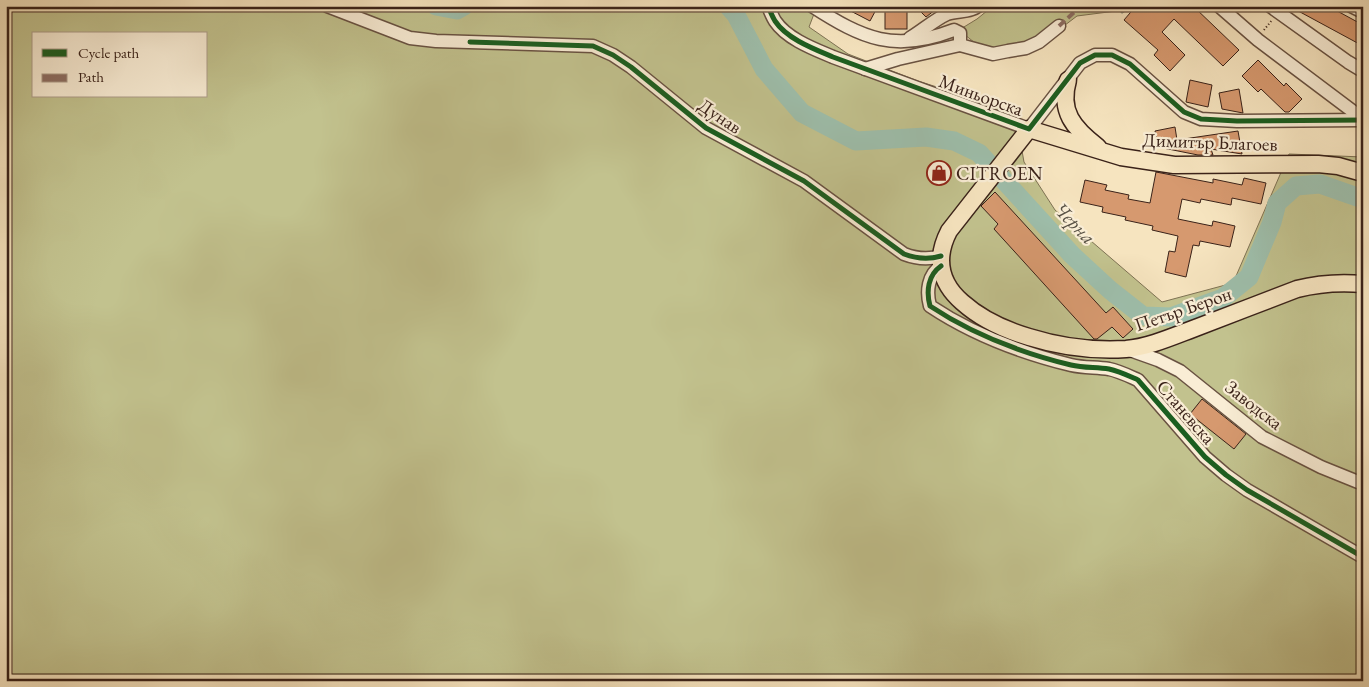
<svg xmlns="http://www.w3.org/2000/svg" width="1369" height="687" viewBox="0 0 1369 687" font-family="'EB Garamond',serif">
	<rect width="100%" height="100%" fill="#f6e4bf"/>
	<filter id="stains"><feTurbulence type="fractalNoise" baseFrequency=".004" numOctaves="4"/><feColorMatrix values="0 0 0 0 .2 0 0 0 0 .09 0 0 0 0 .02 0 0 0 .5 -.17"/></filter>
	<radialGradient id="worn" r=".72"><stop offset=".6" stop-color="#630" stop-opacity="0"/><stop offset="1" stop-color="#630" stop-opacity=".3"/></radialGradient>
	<g fill="#c2c28e" stroke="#7e7254" fill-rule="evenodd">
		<path d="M 6,6 L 817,6 L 809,27 L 848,54 L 918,81 L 1015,112 L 1024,162 L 1055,210 L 1162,302 L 1233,283 L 1289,154 L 1363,157 L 1363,681 L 6,681 ZM 34,34 L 206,34 L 206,96 L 34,96 Z"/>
		<polygon points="993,6 1034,6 1040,9 1046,6 1123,6 1116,11 1077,16 1044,41 991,49 975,43 959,30 977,19"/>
	</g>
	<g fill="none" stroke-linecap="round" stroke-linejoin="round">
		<polyline stroke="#768071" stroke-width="3" points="1122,12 1131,6"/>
		<g stroke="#9ebfac" stroke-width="19">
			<polyline points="436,6 457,10 464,6"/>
			<polyline points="728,6 736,15 764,69 802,113 856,141 926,137 954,141 979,153 1072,255 1110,290 1143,316 1171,317 1223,298 1249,277 1272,222 1277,203 1296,186 1320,184 1363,199"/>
		</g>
	</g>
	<g fill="#d6996f" stroke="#3a2219">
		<polygon points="841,6 878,6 870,21"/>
		<rect x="885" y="6" width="22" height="23"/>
		<polygon points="915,6 940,6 926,17"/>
		<polygon points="1136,6 1193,6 1239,50 1223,66 1174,19 1162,32 1185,55 1170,71 1154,55 1158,50 1124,20"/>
		<polygon points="1289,6 1328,6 1363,25 1363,46"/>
		<polygon points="1258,60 1284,86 1286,83 1302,99 1289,112 1285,112 1261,89 1258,92 1242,76"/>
		<polygon points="1190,80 1212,85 1208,107 1186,102"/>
		<polygon points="1239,89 1243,113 1222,109 1219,93"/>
		<polygon points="1175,127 1177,140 1238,131 1242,154 1211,149 1213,155 1198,155 1158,147 1155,131"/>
		<polygon points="1156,172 1213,183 1213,179 1242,185 1244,178 1266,183 1261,204 1232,198 1231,205 1201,199 1200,203 1182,199 1178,219 1212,226 1213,221 1235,226 1230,247 1200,241 1199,246 1193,245 1186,277 1165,272 1169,251 1175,252 1178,236 1152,230 1153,226 1125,220 1126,217 1102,212 1103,207 1080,202 1085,180 1107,185 1105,190 1129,195 1128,199 1150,203"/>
		<polygon points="995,192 1106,313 1113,307 1133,329 1123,338 1112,327 1097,339 1094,339 994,229 998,224 981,206"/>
		<polygon points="1202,399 1246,434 1234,449 1190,414"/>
	</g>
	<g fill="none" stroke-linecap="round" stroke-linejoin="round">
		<defs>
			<g id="minor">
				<path d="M 327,6 L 410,38 L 436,41 L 593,46 L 613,55 L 631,67 L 706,128 L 804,181 L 904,254 C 917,259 928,260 941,256"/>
				<path d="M 768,6 C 770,11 772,16 775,21 C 787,39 814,49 833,57 L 1029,129 L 1080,63 L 1095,55 L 1112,55 L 1130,64 L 1184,112 L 1201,119 L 1237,121 L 1363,120"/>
				<path d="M 812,6 C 863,39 895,53 954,30 L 960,33 L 960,45 L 993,54 L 1008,51 L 1026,48 L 1039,42 L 1059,26"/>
				<polyline points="1219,6 1258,40 1363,119"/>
				<polyline points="1270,6 1348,62 1363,71"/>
				<polyline points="1351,6 1363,12"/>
				<path d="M 910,38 C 922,31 934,20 947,14 C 957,10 969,13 978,6"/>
				<polyline points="865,69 898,59 960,45"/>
				<path d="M 941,266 C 928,275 926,291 930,306 C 972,334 1022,353 1071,365 C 1084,368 1096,367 1109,369 C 1119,371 1129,376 1138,380 L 1205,457 L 1226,475 L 1247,490 L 1363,557"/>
				<polyline points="1127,349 1158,360 1180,371 1262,437 1321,467 1363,484"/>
			</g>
			<g id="major">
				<path d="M 1068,80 C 1059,111 1073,128 1098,147"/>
				<path d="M 1363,173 L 1338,166 L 1318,164 L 1174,165 L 1121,157 L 1029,129 L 949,231 C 935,258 939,282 962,302 C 981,319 1005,330 1029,337 C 1061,347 1093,351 1126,349 C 1150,347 1176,335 1198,327 C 1231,314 1264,302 1297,289 C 1320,283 1340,282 1363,284"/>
			</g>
		</defs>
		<use href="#minor" stroke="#695242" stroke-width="15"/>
		<use href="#major" stroke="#3a2219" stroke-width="19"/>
		<polyline stroke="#3a2219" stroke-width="2" stroke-dasharray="1 2.5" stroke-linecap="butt" points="1264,30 1272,20"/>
		<use href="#minor" stroke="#f9edd5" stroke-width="12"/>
		<use href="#major" stroke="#f6e4bf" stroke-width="16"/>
		<polyline stroke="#8d6e63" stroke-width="4" stroke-dasharray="8 4" stroke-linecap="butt" points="1059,26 1081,6"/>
		<defs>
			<g id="cycleway">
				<path d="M 768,6 C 770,11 772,16 775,21 C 787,39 814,49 833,57 L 1029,129 L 1080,63 L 1095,55 L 1112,55 L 1130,64 L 1184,112 L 1201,119 L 1237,121 L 1363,120"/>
				<path d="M 470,42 L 593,46 L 613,55 L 631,67 L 706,128 L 804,181 L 904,254 C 917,259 928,260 941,256"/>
				<path d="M 941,266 C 928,275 926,291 930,306 C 972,334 1022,353 1071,365 C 1084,368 1096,367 1109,369 C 1119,371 1129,376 1138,380 L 1205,457 L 1226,475 L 1247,490 L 1363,557"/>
			</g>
		</defs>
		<use href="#cycleway" stroke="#f9edd5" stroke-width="8"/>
		<use href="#cycleway" stroke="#1b5e20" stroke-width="5"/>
	</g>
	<defs>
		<symbol id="shop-ring" viewBox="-11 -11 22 22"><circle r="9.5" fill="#f9edd5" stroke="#8f2418" stroke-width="1.5"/><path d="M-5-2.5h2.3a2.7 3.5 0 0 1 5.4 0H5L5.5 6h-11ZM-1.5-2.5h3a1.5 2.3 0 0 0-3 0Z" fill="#8f2418"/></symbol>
	</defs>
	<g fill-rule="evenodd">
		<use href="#shop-ring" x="925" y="159" width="28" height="28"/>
	</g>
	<g text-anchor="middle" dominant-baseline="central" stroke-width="4.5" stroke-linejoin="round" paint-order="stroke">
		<g font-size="19" fill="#3a2219" stroke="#f9edd5">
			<text transform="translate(981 95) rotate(20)">Миньорска</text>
			<text transform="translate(720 116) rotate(34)">Дунав</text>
			<text transform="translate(1210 142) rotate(2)">Димитър Благоев</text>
			<text transform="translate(1183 309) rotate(-19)">Петър Берон</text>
			<text transform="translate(1254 405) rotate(38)">Заводска</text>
			<text transform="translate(1186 412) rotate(49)">Станевска</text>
		</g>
		<g font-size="19" fill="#3a2219" stroke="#f9edd5" text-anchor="start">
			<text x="956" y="173">CITROEN</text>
		</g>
		<g font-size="20" font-style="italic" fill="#585145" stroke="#f9edd5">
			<text transform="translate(1075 223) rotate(46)">Черна</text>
		</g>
	</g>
	<rect width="1369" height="687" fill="none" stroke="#f6e4bf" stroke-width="25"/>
	<rect x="8" y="8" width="1354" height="672" fill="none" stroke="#3a2219" stroke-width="2.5"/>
	<rect x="12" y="12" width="1344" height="662" fill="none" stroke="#3a2219"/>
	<rect x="32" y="32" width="175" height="65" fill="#f9edd5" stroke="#ad9c8a"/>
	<rect x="42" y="49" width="25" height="8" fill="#1b5e20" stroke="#ad9c8a"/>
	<text x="78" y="58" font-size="15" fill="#3a2219">Cycle path</text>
	<rect x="42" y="74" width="25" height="8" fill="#8d6e63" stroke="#ad9c8a"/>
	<text x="78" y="82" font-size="15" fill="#3a2219">Path</text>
	<rect width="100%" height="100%" filter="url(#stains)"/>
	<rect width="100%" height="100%" fill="url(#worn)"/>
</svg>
